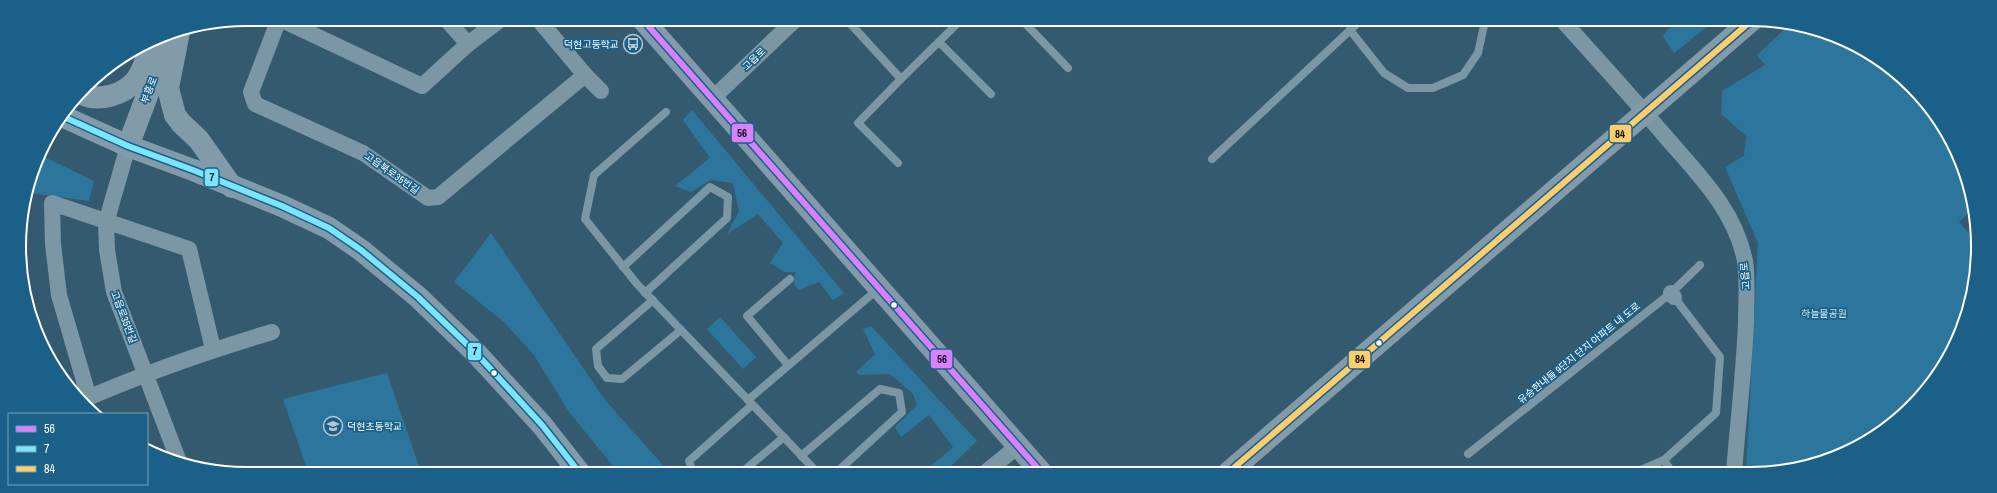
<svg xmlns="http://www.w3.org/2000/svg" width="1997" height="493" viewBox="0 0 1997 493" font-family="'Archivo Narrow','Noto Sans KR',sans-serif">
	<rect width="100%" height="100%" fill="#345a70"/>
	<g fill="#2c769e">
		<polygon points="1675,21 1714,21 1674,53 1663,36"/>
		<polygon points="1790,24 1864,50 1931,108 1970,188 1972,209 1959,222 1974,239 1976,276 1954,347 1911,408 1851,451 1780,472 1746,472 1758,243 1725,167 1744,156 1746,136 1721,114 1722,91 1765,65 1757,55"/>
		<polygon points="692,110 844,293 833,300 819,282 799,290 794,285 795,272 785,272 770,263 783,243 758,214 727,234 739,211 733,183 711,180 691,192 675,186 710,158 683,120"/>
		<polygon points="40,155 94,181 89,201 30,193"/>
		<polygon points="491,233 605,400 669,472 618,472 569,412 534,355 504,322 454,282"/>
		<polygon points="720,317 756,357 743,369 707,329"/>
		<polygon points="871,326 977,441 945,472 924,472 953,447 929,415 901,437 895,427 917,405 913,394 890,374 859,375 856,372 875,354 863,329"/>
		<polygon points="387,373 421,472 308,472 283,399"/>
	</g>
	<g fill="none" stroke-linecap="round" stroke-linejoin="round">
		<g stroke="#7b96a5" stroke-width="8">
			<polyline points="847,20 901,79 961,20"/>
			<polyline points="1022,20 1068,68"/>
			<polyline points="1350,30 1384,73 1408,88 1433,88 1463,75 1478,53 1485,21"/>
			<polyline points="939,42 991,94"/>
			<polyline points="666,112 594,175 585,219 637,284 817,472"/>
			<polyline points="1212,159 1361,20"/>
			<polyline points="898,163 858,123 901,79"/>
			<polyline points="623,267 710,187 728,197 727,218 645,293"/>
			<polyline points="1674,297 1720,357 1716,413 1664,460 1670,469 1676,472"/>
			<polyline points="653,300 596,349 598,366 607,378 622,379 681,330"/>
			<polyline points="788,365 747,316 790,279"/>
			<polyline points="748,400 878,289"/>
			<polyline points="1468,454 1671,293 1700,265"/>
			<polyline points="801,456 880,389 899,393 902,412 837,472"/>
			<polyline points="693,472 689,461 752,405"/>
			<polyline points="742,472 784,437"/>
			<polyline points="1636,472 1664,460"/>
		</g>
		<g stroke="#7b96a5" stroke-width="16">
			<polyline points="279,19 251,92 255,104 363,153 428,198 438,197 585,75"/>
			<polyline points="280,19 422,86 468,44 501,19"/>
			<polyline points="446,19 468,44"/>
			<polyline points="538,19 585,75 601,91"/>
			<path d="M 1563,21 C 1597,59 1632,97 1665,136 C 1698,174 1735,210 1745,261 C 1748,281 1746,302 1746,322 C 1744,372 1738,422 1734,472"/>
			<polyline points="713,98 795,20"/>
			<polyline points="128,146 106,223 107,250 114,292 178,459"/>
			<polyline points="1671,293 1674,297"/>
			<polyline points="89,398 59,295 53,244 52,203 189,249 213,349"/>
			<path d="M 83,400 C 145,373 208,351 272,332"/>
			<polyline points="986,472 1018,446"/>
		</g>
		<g stroke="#829baa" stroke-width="22">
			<polyline points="643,20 1041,472"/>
			<polyline points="179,32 168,88 175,115 181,123 199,140 232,187"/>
			<path d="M 82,94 C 99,102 124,95 136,80 C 143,71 146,59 150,49"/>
			<polyline points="64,117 128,146 193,170 282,206 329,228 361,250 418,297 476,353 542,425 579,472"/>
			<polyline points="128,146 165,48"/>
			<polyline points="1229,472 1751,21"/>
		</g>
		<defs>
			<polyline id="bus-1" points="643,20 1041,472"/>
			<polyline id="bus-2" points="64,117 128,146 193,170 282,206 329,228 361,250 418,297 476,353 542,425 579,472"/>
			<polyline id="bus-3" points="1229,472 1751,21"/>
		</defs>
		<use href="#bus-1" stroke="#1b6088" stroke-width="9"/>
		<use href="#bus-2" stroke="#1b6088" stroke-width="9"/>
		<use href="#bus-3" stroke="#1b6088" stroke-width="9"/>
		<use href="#bus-1" stroke="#d880ff" stroke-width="6"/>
		<use href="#bus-2" stroke="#7ae5fd" stroke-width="6"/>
		<use href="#bus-3" stroke="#fece6d" stroke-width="6"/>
	</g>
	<defs>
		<symbol id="bus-ring" viewBox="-11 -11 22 22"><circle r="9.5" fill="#1b6088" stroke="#b8c5cd" stroke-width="1.5"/><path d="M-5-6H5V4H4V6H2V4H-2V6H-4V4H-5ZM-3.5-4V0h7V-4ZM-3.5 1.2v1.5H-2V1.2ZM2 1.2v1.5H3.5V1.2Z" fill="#b8c5cd"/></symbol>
		<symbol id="school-ring" viewBox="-11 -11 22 22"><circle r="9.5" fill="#1b6088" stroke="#b8c5cd" stroke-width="1.5"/><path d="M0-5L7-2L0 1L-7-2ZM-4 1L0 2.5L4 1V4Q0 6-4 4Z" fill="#b8c5cd"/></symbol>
	</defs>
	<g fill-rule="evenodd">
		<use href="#bus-ring" x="622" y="33" width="22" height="22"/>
		<use href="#school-ring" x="322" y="415" width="22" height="22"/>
	</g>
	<g fill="#fff" stroke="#1b6088" stroke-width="1.5">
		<circle cx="894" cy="305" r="3.5"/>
		<circle cx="1379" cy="343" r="3.5"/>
		<circle cx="494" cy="373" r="3.5"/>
	</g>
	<g text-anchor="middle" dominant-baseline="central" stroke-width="3.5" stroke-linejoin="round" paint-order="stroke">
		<g font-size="10" fill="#fff" stroke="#1b6088" text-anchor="end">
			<text x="619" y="44">덕현고등학교</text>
			<text x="347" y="426" text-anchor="start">덕현초등학교</text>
		</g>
		<g font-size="10" fill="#fff" stroke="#1b6088">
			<text transform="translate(754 59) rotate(-44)">고읍로</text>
			<text transform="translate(149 90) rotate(-69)">부흥로</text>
			<text transform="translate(392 173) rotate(35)">고읍북로35번길</text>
			<text transform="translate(1745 276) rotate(-95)">고읍로</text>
			<text transform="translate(124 317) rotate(69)">고읍로35번길</text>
			<text transform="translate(1579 353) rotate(-39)">유승한내들 9단지 단지 아파트 내 도로</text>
		</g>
		<g font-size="10" fill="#c9e8f9" stroke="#1b6088">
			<text x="1824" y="313">하늘물공원</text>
		</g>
	</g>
	<path d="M0 0H1997V493H0ZM246 26H1751A220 220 0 0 1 1971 246V247A220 220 0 0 1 1751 467H246A220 220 0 0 1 26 247V246A220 220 0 0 1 246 26Z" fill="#1b6088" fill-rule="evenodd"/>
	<path fill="none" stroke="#fff" stroke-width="2" d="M246 26H1751A220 220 0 0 1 1971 246V247A220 220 0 0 1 1751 467H246A220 220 0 0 1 26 247V246A220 220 0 0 1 246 26Z"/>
	<g stroke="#1b6088" stroke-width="1.5">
		<rect x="731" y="123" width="23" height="20" rx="4" fill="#d880ff"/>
		<rect x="1609" y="124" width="23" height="19" rx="4" fill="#fece6d"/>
		<rect x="204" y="168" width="15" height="19" rx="4" fill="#7ae5fd"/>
		<rect x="467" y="342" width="15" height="19" rx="4" fill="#7ae5fd"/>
		<rect x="930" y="349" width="23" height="20" rx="4" fill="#d880ff"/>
		<rect x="1348" y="350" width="23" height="19" rx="4" fill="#fece6d"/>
	</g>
	<g font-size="11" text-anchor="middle" font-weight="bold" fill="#111">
		<text x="742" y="137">56</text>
		<text x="1620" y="138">84</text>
		<text x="212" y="181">7</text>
		<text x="475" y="355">7</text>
		<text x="942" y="363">56</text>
		<text x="1360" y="363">84</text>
	</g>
	<rect x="8" y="413" width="140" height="72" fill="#1b6088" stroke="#76a0b8"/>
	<rect x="16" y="426" width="20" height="6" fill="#d880ff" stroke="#76a0b8"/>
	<text x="44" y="433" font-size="12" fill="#ffffff">56</text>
	<rect x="16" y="446" width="20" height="6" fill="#7ae5fd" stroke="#76a0b8"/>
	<text x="44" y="453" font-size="12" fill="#ffffff">7</text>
	<rect x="16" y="466" width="20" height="6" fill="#fece6d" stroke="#76a0b8"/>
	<text x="44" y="473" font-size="12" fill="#ffffff">84</text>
</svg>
